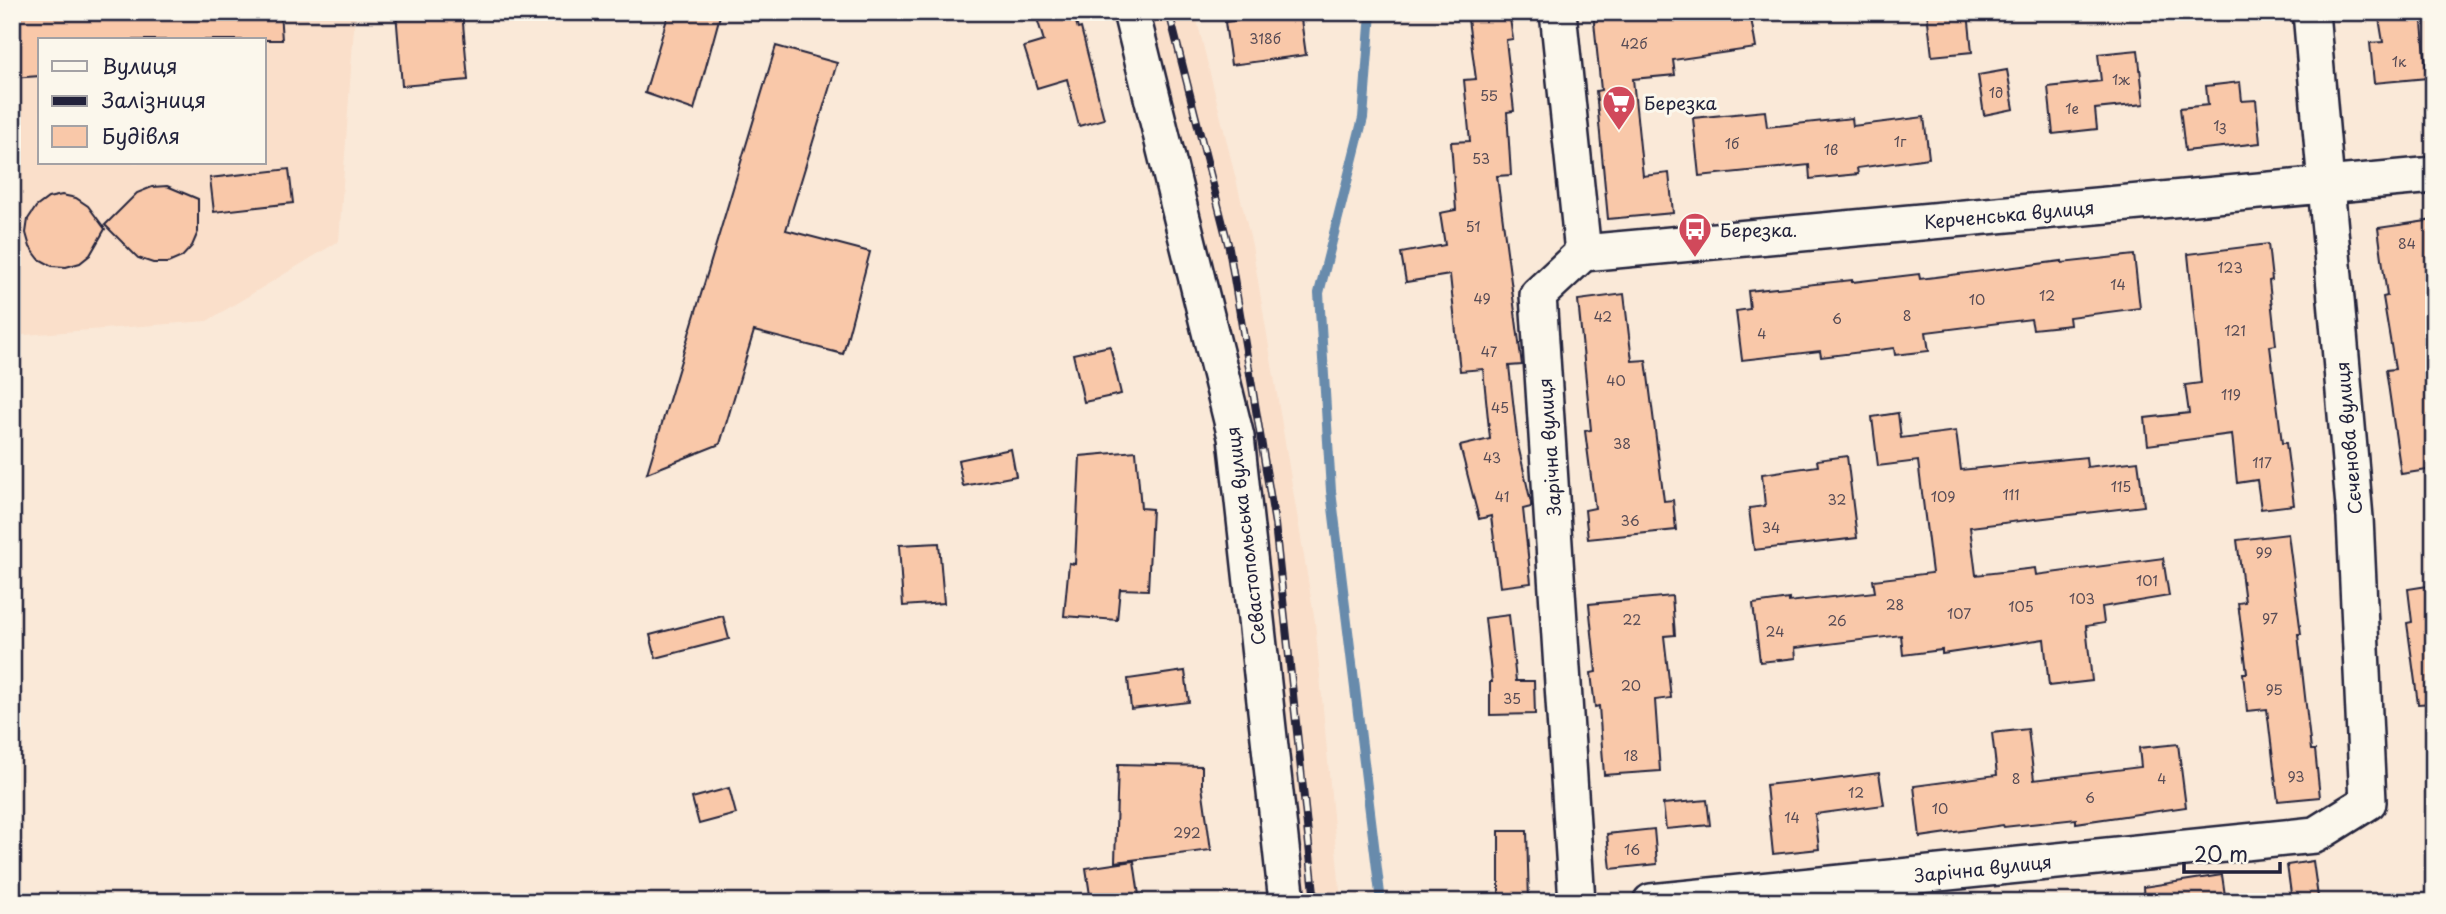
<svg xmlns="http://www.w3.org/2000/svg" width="2446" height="914" viewBox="0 0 2446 914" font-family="'Playpen Sans',sans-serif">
	<rect width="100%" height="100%" fill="#fae9d8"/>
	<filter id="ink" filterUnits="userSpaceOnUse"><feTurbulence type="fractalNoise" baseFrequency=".0143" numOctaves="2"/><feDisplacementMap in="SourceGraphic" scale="14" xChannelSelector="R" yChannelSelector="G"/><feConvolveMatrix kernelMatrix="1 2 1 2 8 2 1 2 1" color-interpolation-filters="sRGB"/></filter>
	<g filter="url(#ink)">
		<g fill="#fadfca" fill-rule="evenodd">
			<path d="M 12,12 L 355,12 L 339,241 L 207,321 L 12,336 ZM 40,40 L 264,40 L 264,163 L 40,163 Z"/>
			<polygon points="1148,12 1195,12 1252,245 1315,622 1341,902 1291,902 1260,640"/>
		</g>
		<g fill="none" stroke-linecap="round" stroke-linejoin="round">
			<polyline stroke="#688bac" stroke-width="10" points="1371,12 1363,118 1319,293 1331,491 1381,902"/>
		</g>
		<g fill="#f9c8a9" stroke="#22223b" stroke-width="2">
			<polygon points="12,12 280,12 282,40 40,40 40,76 12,78"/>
			<polygon points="396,12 462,12 468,80 402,86"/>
			<polygon points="669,12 721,12 694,110 645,93"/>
			<polygon points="1035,12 1073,12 1078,29 1081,28 1104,119 1079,126 1067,79 1037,88 1024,47 1044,41"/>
			<polygon points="1291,12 1300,12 1306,55 1231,65 1225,22"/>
			<polygon points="1467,12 1509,12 1513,39 1506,40 1514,111 1507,112 1511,175 1497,176 1522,365 1509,366 1518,445 1531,503 1531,507 1523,509 1531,583 1500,587 1491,516 1479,519 1460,446 1490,439 1483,369 1460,371 1450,275 1406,282 1401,253 1445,245 1440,213 1456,210 1451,142 1470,141 1464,80 1476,79"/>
			<polygon points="1593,12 1750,12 1756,48 1673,60 1675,75 1633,79 1643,176 1669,173 1673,213 1608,219 1596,91 1601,90"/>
			<polygon points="1927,12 1968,12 1972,52 1932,56"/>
			<polygon points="2378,12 2421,12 2427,78 2374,83 2370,43 2383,42"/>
			<polygon points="776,46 837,63 786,230 870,252 843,354 754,331 720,444 647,473"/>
			<polygon points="2138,50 2144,104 2095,109 2097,129 2053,134 2048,87 2101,81 2098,54"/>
			<polygon points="2007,70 2014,109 1984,115 1978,75"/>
			<polygon points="2240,82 2242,101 2256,100 2260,143 2185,151 2180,108 2208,105 2206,86"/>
			<polygon points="1765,111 1767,127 1852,118 1853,126 1924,117 1929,158 1857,168 1858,174 1810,179 1809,165 1699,176 1693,118"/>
			<polygon points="289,169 293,203 214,212 210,178"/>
			<polygon points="167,186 198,199 198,232 192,246 182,257 168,263 153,263 138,258 105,225 137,193 152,187"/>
			<polygon points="62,195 76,198 88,206 105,229 90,255 80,263 66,267 52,266 39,259 30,247 26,233 28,219 36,207 48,198"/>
			<polygon points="2434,220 2434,469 2401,474 2386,370 2395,369 2383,297 2387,296 2378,228"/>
			<polygon points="2268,244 2272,280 2269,281 2276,345 2270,346 2282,443 2286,443 2294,505 2261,509 2257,480 2237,483 2232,434 2148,445 2145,418 2189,413 2185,385 2201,383 2188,254"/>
			<polygon points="2134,255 2140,308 2069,317 2070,325 2033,329 2031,319 1926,332 1929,351 1895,355 1894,348 1821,357 1820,351 1742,360 1736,311 1750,309 1748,291 1852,280 1852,282 1919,274 1920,279 2062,261 2062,263"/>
			<polygon points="1624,294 1632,361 1646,360 1664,501 1673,500 1676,530 1588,539 1585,510 1595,508 1585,431 1591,430 1578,300"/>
			<polygon points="1110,346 1121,394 1084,402 1073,354"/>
			<polygon points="1898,413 1901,438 1956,431 1961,470 2086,457 2087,467 2138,461 2144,506 1970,527 1976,575 2035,568 2036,575 2163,558 2169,596 2102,607 2104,623 2086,626 2092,681 2049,686 2044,639 1942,654 1942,650 1903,655 1901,635 1795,648 1796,658 1760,662 1753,604 1789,599 1789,602 1875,592 1873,580 1932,573 1918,461 1878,466 1872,417"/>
			<polygon points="1011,449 1016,476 963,486 958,460"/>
			<polygon points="1136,451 1141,508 1152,509 1148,590 1120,589 1117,620 1064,616 1069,563 1075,564 1080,456"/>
			<polygon points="1847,456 1857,538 1754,550 1749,508 1765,506 1762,474 1818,466 1817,460"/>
			<polygon points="2288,534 2301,634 2298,634 2311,750 2315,750 2320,797 2278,801 2267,709 2247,711 2243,673 2247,673 2238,603 2245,602 2237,540"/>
			<polygon points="939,543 944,603 903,606 899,545"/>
			<polygon points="2434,585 2434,703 2418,704 2407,623 2412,622 2408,589"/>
			<polygon points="1672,596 1675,635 1664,636 1671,698 1655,700 1660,771 1604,775 1599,706 1595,707 1591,673 1596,672 1589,604"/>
			<polygon points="1509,615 1516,681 1534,681 1535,714 1490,715 1490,682 1492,682 1485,618"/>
			<polygon points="723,616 729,639 656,658 650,635"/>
			<polygon points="1185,671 1189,702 1131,709 1128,679"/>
			<polygon points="2028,729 2034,780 2141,767 2139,748 2178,744 2186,807 2076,823 2076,819 2004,827 2003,825 1920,837 1914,786 1997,775 1992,733"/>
			<polygon points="1118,764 1202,766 1202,786 1211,850 1115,862"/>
			<polygon points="1879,773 1884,805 1815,814 1819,849 1773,854 1766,785 1811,780 1811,782"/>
			<polygon points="729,788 736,814 699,824 692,798"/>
			<polygon points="1707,800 1710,825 1666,829 1663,804"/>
			<polygon points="1654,829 1657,864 1611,869 1607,834"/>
			<polygon points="1499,831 1527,831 1529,902 1499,902"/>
			<polygon points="1134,861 1140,902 1091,902 1086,868"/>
			<polygon points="2313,861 2318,897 2292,901 2287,865"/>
			<polygon points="2222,875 2226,902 2144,902 2143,887"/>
		</g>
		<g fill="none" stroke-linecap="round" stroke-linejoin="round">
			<defs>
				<g id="minor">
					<polyline points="1131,12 1236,437 1287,902"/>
					<polyline points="1558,12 1583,253"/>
					<polyline points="1583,253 2434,175"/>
					<polyline points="1577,902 1538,295 1583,253"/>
					<polyline points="1651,902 2315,835 2368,802 2355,518 2311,12"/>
				</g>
			</defs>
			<use href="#minor" stroke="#22223b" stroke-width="40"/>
			<use href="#minor" stroke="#fbf7ec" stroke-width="35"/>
			<defs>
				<polyline id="rail" points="1169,12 1229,248 1275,524 1315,902"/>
			</defs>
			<use href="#rail" stroke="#22223b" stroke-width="8"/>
			<use href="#rail" stroke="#fbf7ec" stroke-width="5" stroke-dasharray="16" stroke-linecap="butt"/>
		</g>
	</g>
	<defs>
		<symbol id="supermarket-pin" viewBox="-11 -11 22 30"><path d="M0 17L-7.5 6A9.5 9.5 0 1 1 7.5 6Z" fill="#d1495b" stroke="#fbf7ec"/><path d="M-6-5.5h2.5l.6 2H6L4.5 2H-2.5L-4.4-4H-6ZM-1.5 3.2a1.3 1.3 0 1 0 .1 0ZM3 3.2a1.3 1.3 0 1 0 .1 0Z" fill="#fff"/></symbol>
		<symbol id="bus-pin" viewBox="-11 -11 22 30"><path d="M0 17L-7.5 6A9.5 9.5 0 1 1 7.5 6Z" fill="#d1495b" stroke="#fbf7ec"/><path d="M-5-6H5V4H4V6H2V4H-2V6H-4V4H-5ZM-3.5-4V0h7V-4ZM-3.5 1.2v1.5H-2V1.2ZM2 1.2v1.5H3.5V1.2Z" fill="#fff"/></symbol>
	</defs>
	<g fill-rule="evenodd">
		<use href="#supermarket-pin" x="1600" y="83" width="38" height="52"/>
		<use href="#bus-pin" x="1676" y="210" width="38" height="52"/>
	</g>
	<g text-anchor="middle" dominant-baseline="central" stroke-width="6" stroke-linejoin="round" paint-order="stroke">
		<g font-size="14" fill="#584c56">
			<text x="1265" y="38">318б</text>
			<text x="1634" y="43">42б</text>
			<text x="2399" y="61">1к</text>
			<text x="2121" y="79">1ж</text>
			<text x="1996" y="92">1д</text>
			<text x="1489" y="95">55</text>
			<text x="2072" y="108">1е</text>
			<text x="2220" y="125">1з</text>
			<text x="1900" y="141">1г</text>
			<text x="1732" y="143">1б</text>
			<text x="1831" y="149">1в</text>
			<text x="1481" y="158">53</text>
			<text x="1473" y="226">51</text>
			<text x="2407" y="243">84</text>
			<text x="2230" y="267">123</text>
			<text x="2118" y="284">14</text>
			<text x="2047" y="295">12</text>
			<text x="1482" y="298">49</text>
			<text x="1977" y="299">10</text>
			<text x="1907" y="315">8</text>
			<text x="1603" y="316">42</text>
			<text x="1837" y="318">6</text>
			<text x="2235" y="330">121</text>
			<text x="1762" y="333">4</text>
			<text x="1489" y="351">47</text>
			<text x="1616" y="380">40</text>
			<text x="2231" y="394">119</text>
			<text x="1500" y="407">45</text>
			<text x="1622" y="443">38</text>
			<text x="1492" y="457">43</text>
			<text x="2262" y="462">117</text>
			<text x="2121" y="486">115</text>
			<text x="2011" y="494">111</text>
			<text x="1502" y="496">41</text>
			<text x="1943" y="496">109</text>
			<text x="1837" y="499">32</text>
			<text x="1630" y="520">36</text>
			<text x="1771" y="527">34</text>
			<text x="2264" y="552">99</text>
			<text x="2147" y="580">101</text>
			<text x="2082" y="598">103</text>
			<text x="1895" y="604">28</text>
			<text x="2021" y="606">105</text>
			<text x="1959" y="613">107</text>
			<text x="2270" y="618">97</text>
			<text x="1632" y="619">22</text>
			<text x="1837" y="620">26</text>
			<text x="1775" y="631">24</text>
			<text x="1631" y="685">20</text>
			<text x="2274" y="689">95</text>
			<text x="1512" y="698">35</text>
			<text x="1631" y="755">18</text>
			<text x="2296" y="776">93</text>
			<text x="2016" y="778">8</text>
			<text x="2162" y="778">4</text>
			<text x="1856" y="792">12</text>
			<text x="2090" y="797">6</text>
			<text x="1940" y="808">10</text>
			<text x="1792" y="817">14</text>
			<text x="1187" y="832">292</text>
			<text x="1632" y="849">16</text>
		</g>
		<g font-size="18" fill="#22223b" stroke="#fbf7ec" text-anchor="start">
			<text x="1644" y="102">Березка</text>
			<text x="1720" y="229">Березка.</text>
		</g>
		<g font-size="18" fill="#22223b" stroke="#fbf7ec">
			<text transform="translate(2009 214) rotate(-5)">Керченська вулиця</text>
			<text transform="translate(2348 438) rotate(-95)">Сєченова вулиця</text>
			<text transform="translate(1549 447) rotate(-94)">Зарічна вулиця</text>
			<text transform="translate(1245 536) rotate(-97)">Севастопольська вулиця</text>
			<text transform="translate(1983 868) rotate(-6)">Зарічна вулиця</text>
		</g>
	</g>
	<rect width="2446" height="914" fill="none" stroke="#fbf7ec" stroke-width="42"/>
	<rect x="21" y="21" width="2404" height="872" fill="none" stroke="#22223b" stroke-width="2.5" filter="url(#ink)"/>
	<rect x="38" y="38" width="228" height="126" fill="#fbf7ec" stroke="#a4a2a5" stroke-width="2"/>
	<rect x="52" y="61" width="35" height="10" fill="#fbf7ec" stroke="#a4a2a5" stroke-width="2"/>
	<text x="102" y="74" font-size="21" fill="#22223b">Вулиця</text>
	<rect x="52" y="96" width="35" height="10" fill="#22223b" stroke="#a4a2a5" stroke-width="2"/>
	<text x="102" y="108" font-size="21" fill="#22223b">Залізниця</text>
	<rect x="52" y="126" width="35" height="21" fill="#f9c8a9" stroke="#a4a2a5" stroke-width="2"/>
	<text x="102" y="144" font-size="21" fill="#22223b">Будівля</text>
	<path d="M2184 862v10h96v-10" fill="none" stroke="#22223b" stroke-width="3.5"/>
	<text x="2194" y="862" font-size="21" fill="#22223b" stroke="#fbf7ec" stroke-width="5" paint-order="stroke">20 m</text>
</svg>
